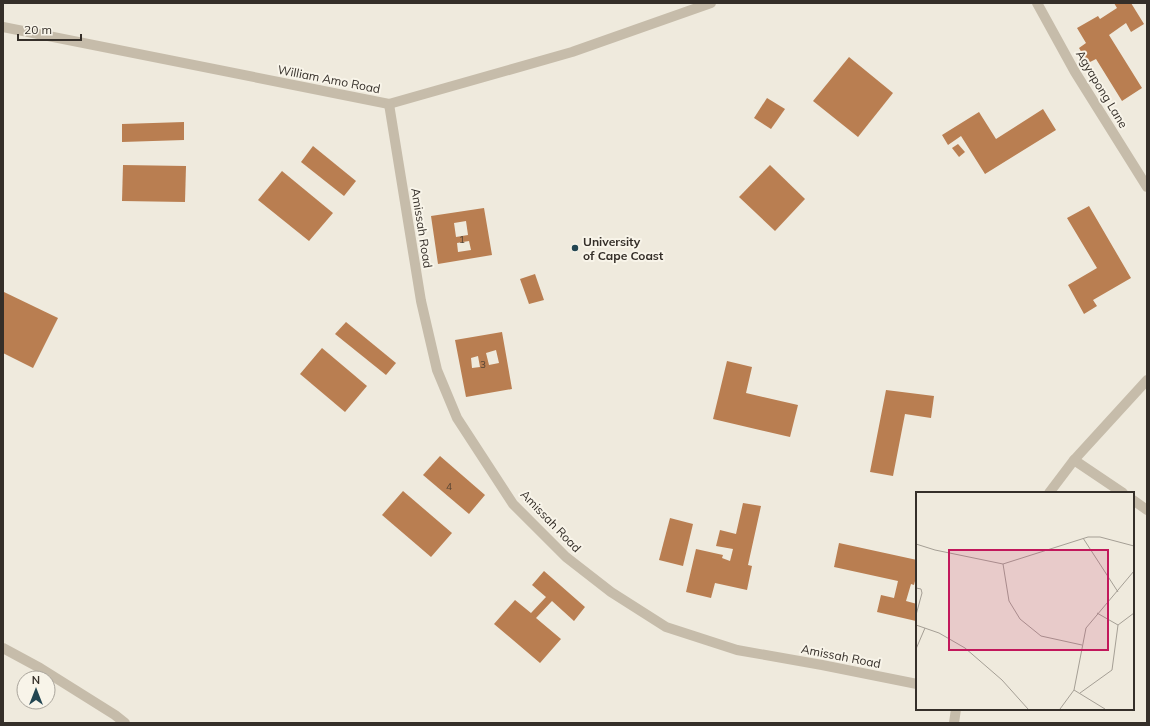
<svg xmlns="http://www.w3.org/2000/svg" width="1150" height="726" viewBox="0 0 1150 726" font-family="Mulish,sans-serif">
	<rect width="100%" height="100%" fill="#efeadd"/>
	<g fill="#b97e51" fill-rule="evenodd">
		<polygon points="1114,3 1131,3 1144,24 1131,32 1126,23 1109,35 1142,88 1122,101 1096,59 1088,63 1079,48 1086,43 1077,28 1098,16 1100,19 1117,8"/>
		<polygon points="849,57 893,93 858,137 813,101"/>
		<polygon points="767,98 785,109 771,129 754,118"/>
		<polygon points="1043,109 1056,130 985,174 961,136 948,145 942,135 979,112 996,139"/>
		<polygon points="184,122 184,140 122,142 122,124"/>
		<polygon points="958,144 965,152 959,157 952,148"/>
		<polygon points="313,146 356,181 344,196 301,162"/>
		<polygon points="123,165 186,166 185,202 122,201"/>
		<polygon points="770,165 805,199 775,231 739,197"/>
		<polygon points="282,171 333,213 309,241 258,200"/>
		<polygon points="1089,206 1131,278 1093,300 1097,306 1084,314 1068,285 1097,268 1067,218"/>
		<path d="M 484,208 L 492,255 L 438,264 L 431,216 ZM 466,221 L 468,235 L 456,237 L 454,223 ZM 469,241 L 471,250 L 458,252 L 457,243 Z"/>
		<polygon points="535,274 544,300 529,304 520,279"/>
		<polygon points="4,292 58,318 33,368 3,353"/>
		<polygon points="346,322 396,363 386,375 335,334"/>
		<path d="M 502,332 L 512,389 L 466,397 L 455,340 ZM 496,350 L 499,363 L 489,365 L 486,353 ZM 478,356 L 480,367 L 472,368 L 471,358 Z"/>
		<polygon points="322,348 367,386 345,412 300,374"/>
		<polygon points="727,361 752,367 746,393 798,405 790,437 713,419"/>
		<polygon points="886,390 934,396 931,418 905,414 893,476 870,472"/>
		<polygon points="440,456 485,495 469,514 423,475"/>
		<polygon points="403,491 452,533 431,557 382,515"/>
		<polygon points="743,503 761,506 748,565 752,566 747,590 715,583 711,598 686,592 696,549 723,555 722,558 730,561 733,549 716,546 720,530 736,534"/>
		<polygon points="670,518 693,524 683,566 659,560"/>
		<polygon points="839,543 917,560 917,573 914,585 911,584 906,601 917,604 916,621 877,612 881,595 894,598 898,581 834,567"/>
		<polygon points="544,571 585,607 574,621 552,601 536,618 561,639 540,663 494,624 515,600 531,613 546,597 532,585"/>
	</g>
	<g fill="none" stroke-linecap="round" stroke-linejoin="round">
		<g stroke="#c6bcaa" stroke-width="10">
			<polyline points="1037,3 1075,72 1147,187"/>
			<polyline points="3,27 389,104 572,52 711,3"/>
			<polyline points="389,104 421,301 437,370 457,418 513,504 566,557 611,592 666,627 737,650 822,665 917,684"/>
			<polyline points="1074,460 1123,493"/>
			<polyline points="1049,493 1074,460 1147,380"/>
			<polyline points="1133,500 1147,510"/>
			<polyline points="3,648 40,668 115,715 125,723"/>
			<polyline points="954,723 956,709"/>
		</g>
	</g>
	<circle fill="#234652" stroke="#f8f4e9" stroke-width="1.5" cx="575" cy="248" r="4"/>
	<g text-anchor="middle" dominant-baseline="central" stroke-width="4" stroke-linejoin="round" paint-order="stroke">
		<g font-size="10" fill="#564333">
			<text x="462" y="239">1</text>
			<text x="483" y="364">3</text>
			<text x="449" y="486">4</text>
		</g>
		<g font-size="12" fill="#352f29" stroke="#f8f4e9">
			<text transform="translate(329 79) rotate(11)">William Amo Road</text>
			<text transform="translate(1102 89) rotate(59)">Agyapong Lane</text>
			<text transform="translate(422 228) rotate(81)">Amissah Road</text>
			<text transform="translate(551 521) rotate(46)">Amissah Road</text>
			<text transform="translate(841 656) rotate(11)">Amissah Road</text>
		</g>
		<g font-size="12" font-weight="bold" fill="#352f29" stroke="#f8f4e9" text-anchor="start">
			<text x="583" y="241">University<tspan x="583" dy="14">of Cape Coast</tspan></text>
		</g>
	</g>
	<g transform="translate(916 492)">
		<rect width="218" height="218" fill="#efeadd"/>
		<path fill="none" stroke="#a59f95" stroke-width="1" d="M 167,46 L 202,100M 0,52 L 19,58 L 87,72 L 172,45 L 184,45 L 218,54M 87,72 L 93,109 L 104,127 L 125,144 L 166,153M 0,96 L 5,97 L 6,101 L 0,123M 181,121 L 202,133 L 218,121M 0,133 L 23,141 L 49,156 L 86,188 L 112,217M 0,157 L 9,136M 158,198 L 189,217M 164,201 L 196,178 L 202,133M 144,217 L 158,198 L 170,136 L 218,79"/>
		<path fill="#c2185b" fill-opacity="0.15" stroke="#c2185b" stroke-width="2" d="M 33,58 L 192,58 L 192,158 L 33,158 Z"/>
		<rect width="218" height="218" fill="none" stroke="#352f29" stroke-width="2"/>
	</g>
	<rect width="1150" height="726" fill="none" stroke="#352f29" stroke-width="8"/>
	<g transform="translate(36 690)"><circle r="19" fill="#f8f4e9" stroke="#aaa59c"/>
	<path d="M0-3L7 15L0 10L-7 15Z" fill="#234652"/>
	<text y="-6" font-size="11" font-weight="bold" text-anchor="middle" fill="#352f29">N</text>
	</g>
	<path d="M18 34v6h63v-6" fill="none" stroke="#352f29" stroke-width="2"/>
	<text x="24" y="34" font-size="12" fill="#352f29" stroke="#f8f4e9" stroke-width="3" paint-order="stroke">20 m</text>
</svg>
